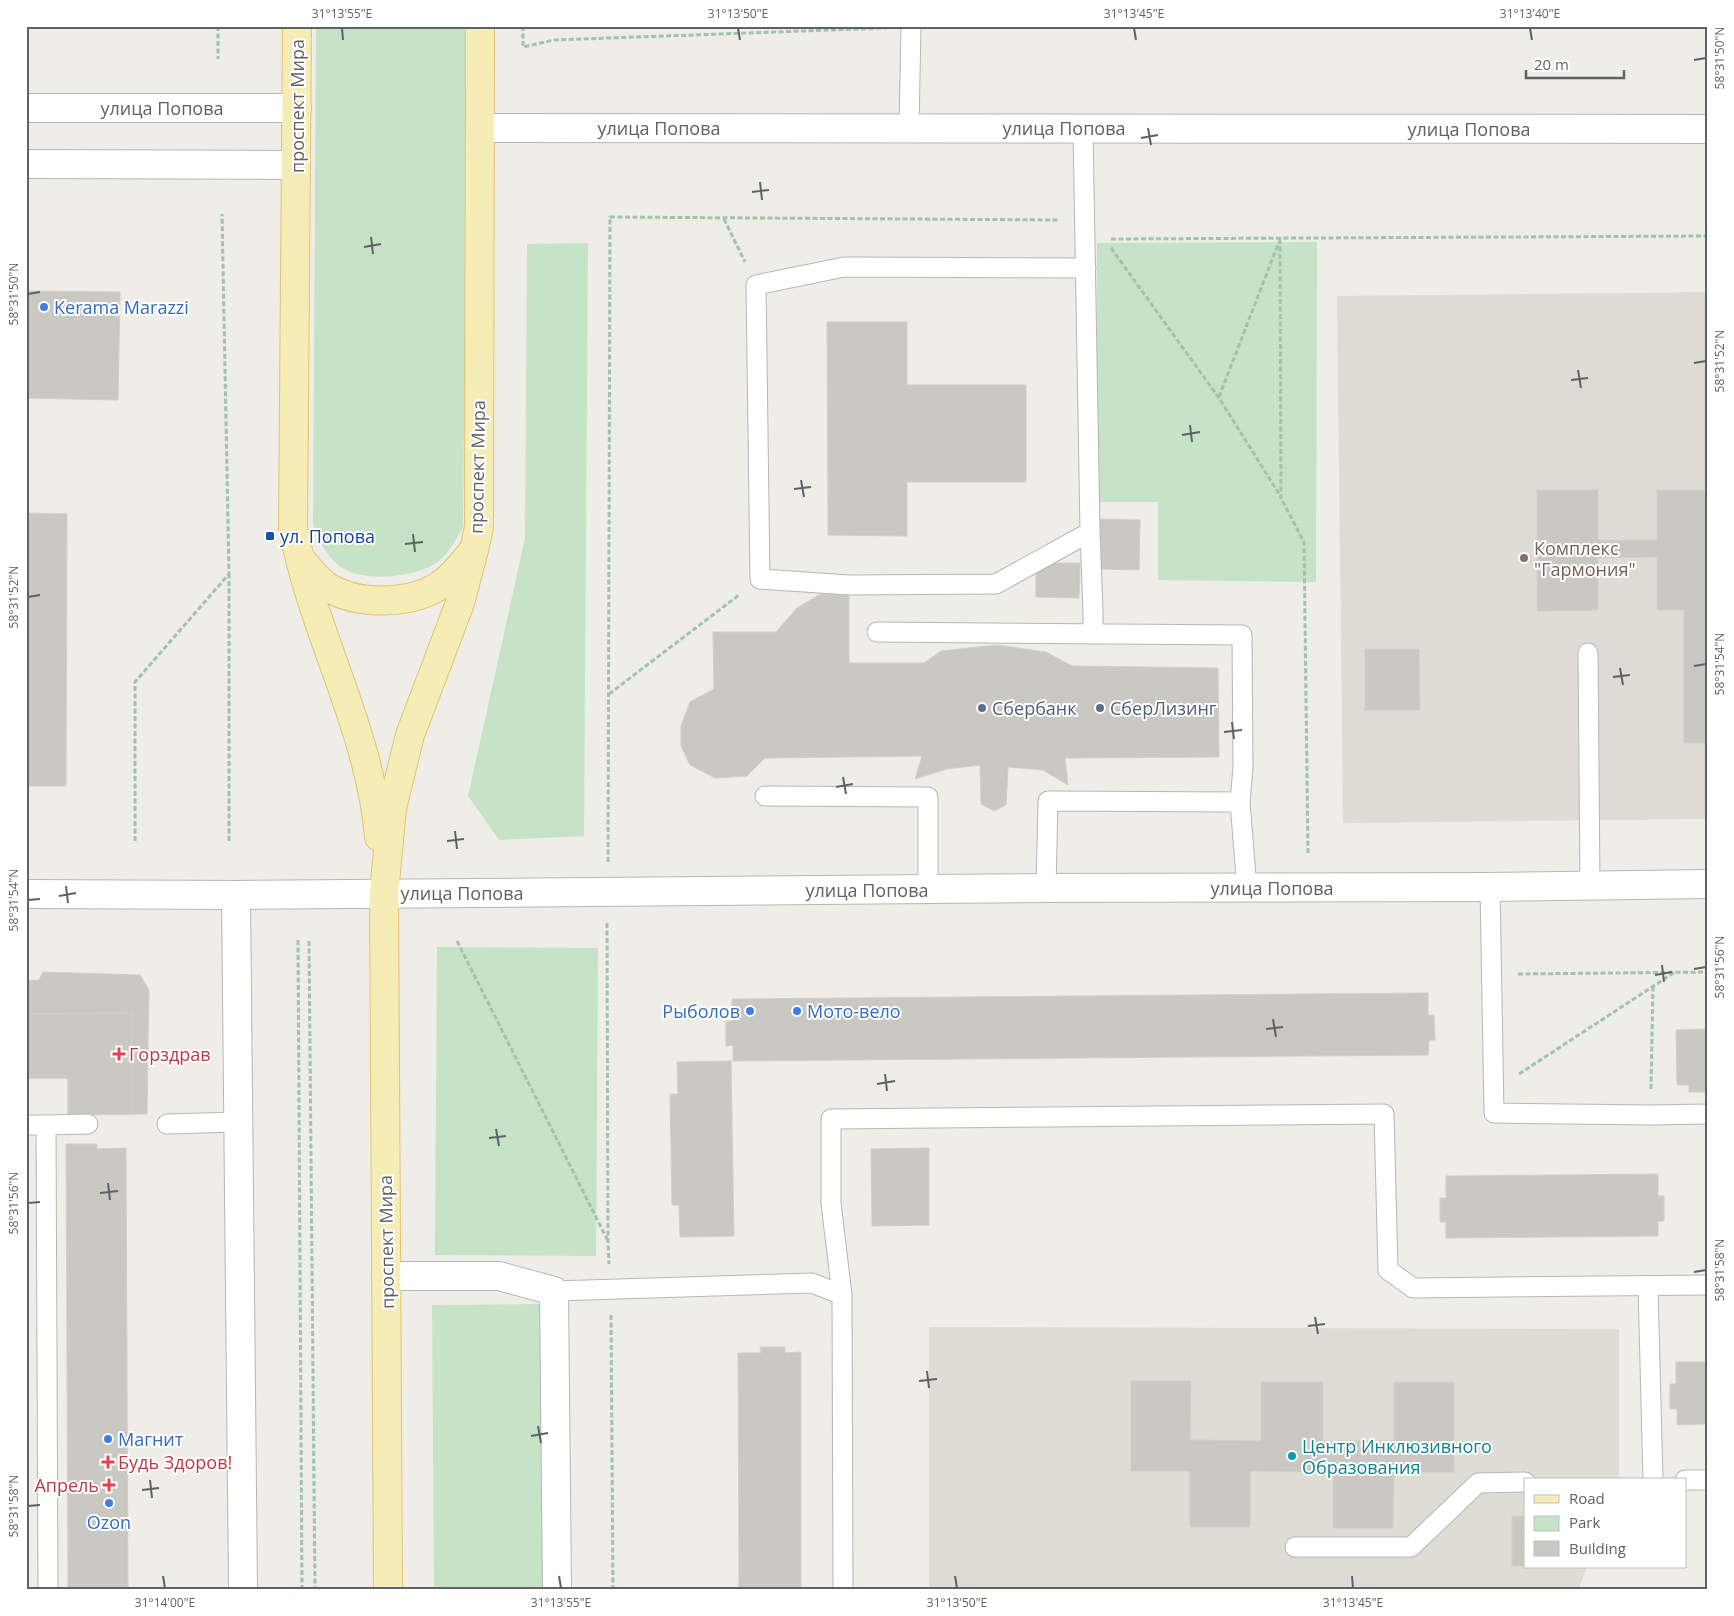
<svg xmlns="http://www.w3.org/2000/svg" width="1734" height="1616" viewBox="0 0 1734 1616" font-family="'Open Sans',sans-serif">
	<rect width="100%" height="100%" fill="#efede7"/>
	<g fill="#dedcd5">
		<polygon points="1708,292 1708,819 1343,823 1337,296"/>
		<polygon points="929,1327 1619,1329 1619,1480 1525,1480 1525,1567 1587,1567 1578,1590 929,1590"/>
	</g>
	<g fill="#c7e3c7">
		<path d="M 316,26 L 468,26 L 463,527 C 456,539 450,552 439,561 C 418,577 370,582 346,570 C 329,561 319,542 313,525 Z"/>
		<polygon points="1317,242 1316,582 1158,580 1158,502 1096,502 1097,243"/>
		<polygon points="588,243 584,836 499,840 468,796 525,538 527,244"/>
		<polygon points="437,947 598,948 596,1256 435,1255"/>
		<polygon points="543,1304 547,1590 434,1590 432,1305"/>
	</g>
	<g fill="#cac8c3" stroke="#d3cfc6">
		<polygon points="26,291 120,292 118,400 26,398"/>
		<polygon points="827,322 907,322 907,385 1026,385 1026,482 907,482 907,536 828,535"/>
		<polygon points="1537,490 1598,490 1598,540 1657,540 1657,490 1708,490 1708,743 1684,743 1684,610 1657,610 1657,557 1598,558 1598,610 1537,611"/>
		<polygon points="26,513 67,514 66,786 26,786"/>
		<polygon points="1100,519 1140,520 1139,570 1100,569 1090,532"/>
		<polygon points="1036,563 1080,563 1079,598 1036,597"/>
		<polygon points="849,592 849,663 924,663 941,651 997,645 1046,652 1072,666 1218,668 1219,757 1065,758 1068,785 1043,770 1008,767 1006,805 994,811 981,804 980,765 947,769 915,779 922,756 765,758 747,776 715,778 690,765 681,746 681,726 690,702 714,689 713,632 776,632 797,608 819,595"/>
		<polygon points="1365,649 1419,649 1420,710 1365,710"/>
		<polygon points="43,972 140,975 149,990 147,1114 68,1115 68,1078 26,1078 26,981 39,980"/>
		<polygon points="1428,993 1428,1015 1434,1015 1435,1040 1429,1040 1428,1055 733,1061 733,1045 726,1046 726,1021 732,1021 732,999"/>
		<polygon points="1708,1003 1708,1092 1689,1092 1689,1085 1677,1085 1676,1030 1707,1029"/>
		<polygon points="132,1013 132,1114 68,1115 68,1078 26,1078 26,1014"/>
		<polygon points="132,1013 132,1114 68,1115 68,1078 26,1078 26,1014"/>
		<polygon points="731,1061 734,1236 680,1237 679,1205 672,1205 670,1094 678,1094 677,1062"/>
		<polygon points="66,1144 97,1144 97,1149 126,1148 128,1590 68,1590"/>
		<polygon points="929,1148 929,1225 872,1226 871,1149"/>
		<polygon points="1658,1174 1658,1196 1664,1196 1664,1221 1658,1221 1658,1236 1446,1238 1446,1222 1440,1222 1440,1198 1446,1198 1446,1176"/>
		<polygon points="760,1347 785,1347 785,1353 801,1352 801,1590 739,1590 738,1353 761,1353"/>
		<polygon points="1676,1362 1708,1362 1708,1424 1677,1425 1677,1409 1670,1409 1670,1384 1676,1384"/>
		<polygon points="1131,1381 1191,1381 1190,1440 1261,1441 1261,1382 1323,1382 1323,1441 1394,1441 1394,1382 1454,1382 1454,1472 1394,1472 1393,1528 1333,1528 1333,1472 1250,1471 1250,1527 1190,1527 1190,1471 1131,1471"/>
		<rect x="1512" y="1516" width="13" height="50"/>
	</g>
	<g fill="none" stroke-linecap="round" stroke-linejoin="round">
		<defs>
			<g id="service">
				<polyline points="909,128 911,26"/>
				<polyline points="1083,129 1090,532 1093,612 1093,634"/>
				<polyline points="1086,268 844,267 756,285 760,579 849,585 996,584 1090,532"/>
				<polyline points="877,632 1242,635 1243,767 1240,802 1247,889"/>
				<polyline points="1588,653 1590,885"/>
				<polyline points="765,796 928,797 928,890"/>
				<polyline points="1490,887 1494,1113 1651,1115 1708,1114"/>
				<polyline points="1046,888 1048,801 1240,802"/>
				<polyline points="167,1124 238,1122"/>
				<polyline points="26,1125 46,1125 48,1590"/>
				<polyline points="46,1125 88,1124"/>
				<polyline points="1648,1286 1653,1480"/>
				<polyline points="554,1291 812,1283 842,1295 843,1590"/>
				<polyline points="842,1295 831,1203 831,1119 1384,1114 1388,1270 1413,1288 1708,1285"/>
				<polyline points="1685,1480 1708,1480"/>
				<polyline points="1295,1547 1411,1547 1478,1483 1525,1482"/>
			</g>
			<g id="minor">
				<polyline points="236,895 243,1590"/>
				<polyline points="386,1276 499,1276 554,1291 557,1590"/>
			</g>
			<g id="tertiary">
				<polyline points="26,108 297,108"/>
				<polyline points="480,128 1708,129"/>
				<polyline points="26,164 296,165"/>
				<polyline points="26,894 236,895 1046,888 1490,887 1708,884"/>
			</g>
			<g id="primary">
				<path d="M 297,26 L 293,528 C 313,634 370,729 379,837"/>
				<path d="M 301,559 C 309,569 317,580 328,587 C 358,606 414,605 443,583 C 454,575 463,563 472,552"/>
				<polyline points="388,1590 384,893 392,808 410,735 460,603 474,550 479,527 480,26"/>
			</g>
		</defs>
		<use href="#service" stroke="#b4b6ba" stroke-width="21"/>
		<use href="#minor" stroke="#b4b6ba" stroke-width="30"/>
		<use href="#tertiary" stroke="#b4b6ba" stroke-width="30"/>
		<use href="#primary" stroke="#e1c26e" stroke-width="30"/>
		<g stroke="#a0c3ab" stroke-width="3" stroke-dasharray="5 2.5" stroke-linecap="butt">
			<polyline points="218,26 218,59"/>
			<polyline points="523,26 523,47 554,40 886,28"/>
			<polyline points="724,219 745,262"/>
			<polyline points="1111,239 1708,236"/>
			<polyline points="1280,239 1281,498 1304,542 1308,853"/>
			<polyline points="1111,248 1219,398 1281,497"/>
			<polyline points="1219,397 1279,242"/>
			<polyline points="609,694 739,595"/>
			<polyline points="135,841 135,682 229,574 222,214"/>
			<polyline points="229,841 229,575"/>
			<polyline points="608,862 610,217 1059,220"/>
			<polyline points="607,923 608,1241 609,1264"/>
			<polyline points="298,940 302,1590"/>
			<polyline points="309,941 315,1590"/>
			<polyline points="457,941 608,1241"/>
			<polyline points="1518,974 1708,972"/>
			<polyline points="1519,1074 1675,972"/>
			<polyline points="1651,1089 1653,987"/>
			<polyline points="611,1315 613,1590"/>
		</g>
		<use href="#service" stroke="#fff" stroke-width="19"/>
		<use href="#minor" stroke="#fff" stroke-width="28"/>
		<use href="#tertiary" stroke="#fff" stroke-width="28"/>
		<use href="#primary" stroke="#f6ecb5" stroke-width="28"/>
	</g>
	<path fill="none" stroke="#5e6165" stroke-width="2" d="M 342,28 L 343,40M 738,28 L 740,40M 1134,28 L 1136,40M 1530,28 L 1532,40M 1694,60 L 1706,58M 1148,128 L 1151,145M 1141,138 L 1158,135M 760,182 L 762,200M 752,192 L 769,190M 371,237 L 373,254M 364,247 L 381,244M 28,294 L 40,292M 1694,363 L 1706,361M 1578,370 L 1581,388M 1571,380 L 1588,378M 1190,425 L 1192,442M 1182,435 L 1200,432M 801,480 L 804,497M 794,489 L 811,487M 413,534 L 415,552M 405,544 L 423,542M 28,597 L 40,595M 1694,666 L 1706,664M 1620,668 L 1623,685M 1613,677 L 1630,675M 1232,722 L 1234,739M 1224,732 L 1242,730M 843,777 L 846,794M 836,787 L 853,784M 455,831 L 457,849M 447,841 L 464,839M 66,886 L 68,903M 59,896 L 76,893M 28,900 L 40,899M 1662,965 L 1664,982M 1694,969 L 1706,967M 1655,975 L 1672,972M 1273,1019 L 1276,1037M 1266,1029 L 1283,1027M 885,1074 L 887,1091M 877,1084 L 895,1081M 496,1129 L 499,1146M 489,1138 L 506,1136M 108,1183 L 110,1200M 100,1193 L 118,1191M 28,1203 L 40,1202M 1694,1272 L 1706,1270M 1315,1317 L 1318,1334M 1308,1326 L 1325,1324M 927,1371 L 929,1388M 919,1381 L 937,1379M 538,1426 L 541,1443M 531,1436 L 548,1433M 150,1480 L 152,1498M 142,1490 L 159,1488M 28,1506 L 40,1505M 163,1576 L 165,1588M 559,1576 L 561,1588M 955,1576 L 957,1588M 1352,1576 L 1353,1588"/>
	<g fill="#3f7fe0" stroke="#fff" stroke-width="2">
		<circle cx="44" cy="307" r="5"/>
		<circle cx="750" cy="1011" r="5"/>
		<circle cx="797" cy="1011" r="5"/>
		<circle cx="108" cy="1439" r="5"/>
		<circle cx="109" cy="1503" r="5"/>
	</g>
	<rect fill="#1a4fb4" stroke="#fff" stroke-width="2" x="265" y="531" width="10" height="10" rx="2.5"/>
	<circle fill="#8d6e63" stroke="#fff" stroke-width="2" cx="1524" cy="558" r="5"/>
	<g fill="#5c6f8a" stroke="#fff" stroke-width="2">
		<circle cx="982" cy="708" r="5"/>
		<circle cx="1100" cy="708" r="5"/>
	</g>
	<g fill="#e0444e" stroke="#fff" stroke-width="2">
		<path d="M116.5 1046.5h5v5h5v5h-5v5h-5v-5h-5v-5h5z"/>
		<path d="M105.5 1454.5h5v5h5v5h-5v5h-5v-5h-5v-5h5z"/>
		<path d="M106.5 1477.5h5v5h5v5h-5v5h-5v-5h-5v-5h5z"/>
	</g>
	<circle fill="#0f9aa8" stroke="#fff" stroke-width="2" cx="1292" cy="1456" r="5"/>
	<g text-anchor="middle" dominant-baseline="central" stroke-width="4" stroke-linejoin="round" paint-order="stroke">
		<g font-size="18" fill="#5e6165" stroke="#fff">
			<text transform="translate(297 106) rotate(-90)">проспект Мира</text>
			<text x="162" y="108">улица Попова</text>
			<text x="659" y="128">улица Попова</text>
			<text x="1064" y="128">улица Попова</text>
			<text x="1469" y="129">улица Попова</text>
			<text transform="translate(477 467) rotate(-89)">проспект Мира</text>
			<text x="1272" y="888">улица Попова</text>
			<text x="867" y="890">улица Попова</text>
			<text x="462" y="893">улица Попова</text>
			<text transform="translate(386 1242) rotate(-91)">проспект Мира</text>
		</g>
		<g font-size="18" fill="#366cbe" stroke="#fff" text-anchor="start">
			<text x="54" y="307">Kerama Marazzi</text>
			<text x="740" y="1011" text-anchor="end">Рыболов</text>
			<text x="807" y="1011">Мото-вело</text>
			<text x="118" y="1439">Магнит</text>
			<text x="109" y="1522" text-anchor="middle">Ozon</text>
		</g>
		<g font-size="18" fill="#164399" stroke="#fff" text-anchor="start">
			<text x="280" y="536">ул. Попова</text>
		</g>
		<g font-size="18" fill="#785e54" stroke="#fff" text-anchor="start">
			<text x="1534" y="548">Комплекс<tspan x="1534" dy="21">"Гармония"</tspan></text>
		</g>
		<g font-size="18" fill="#4e5e75" stroke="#fff" text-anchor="start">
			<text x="992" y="708">Сбербанк</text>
			<text x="1110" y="708">СберЛизинг</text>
		</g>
		<g font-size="18" fill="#be3a42" stroke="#fff" text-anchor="start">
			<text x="129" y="1054">Горздрав</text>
			<text x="118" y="1462">Будь Здоров!</text>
			<text x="99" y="1485" text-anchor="end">Апрель</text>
		</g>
		<g font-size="18" fill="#0d838f" stroke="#fff" text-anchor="start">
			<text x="1302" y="1446">Центр Инклюзивного<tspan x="1302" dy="21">Образования</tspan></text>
		</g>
	</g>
	<rect width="1734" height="1616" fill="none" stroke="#ffffff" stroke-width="55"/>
	<rect x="1524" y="1478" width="162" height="90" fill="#ffffff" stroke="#bfc0c1"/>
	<rect x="1534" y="1495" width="25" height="8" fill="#f6ecb5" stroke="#bfc0c1"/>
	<text x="1569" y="1504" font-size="15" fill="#5e6165">Road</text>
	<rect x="1534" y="1516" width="25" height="15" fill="#c7e3c7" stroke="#bfc0c1"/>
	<text x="1569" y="1528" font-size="15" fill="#5e6165">Park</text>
	<rect x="1534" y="1541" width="25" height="15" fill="#cac8c3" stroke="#bfc0c1"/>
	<text x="1569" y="1554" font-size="15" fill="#5e6165">Building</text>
	<path d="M1526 70v8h98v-8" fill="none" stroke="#5e6165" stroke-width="2.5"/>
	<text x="1534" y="70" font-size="15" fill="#5e6165" stroke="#ffffff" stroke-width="4" paint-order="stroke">20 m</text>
	<rect x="28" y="28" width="1678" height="1560" fill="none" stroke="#5e6165" stroke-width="2"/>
	<g font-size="12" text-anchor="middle" fill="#5e6165">
		<text x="342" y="18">31°13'55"E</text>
		<text x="738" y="18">31°13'50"E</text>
		<text x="1134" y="18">31°13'45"E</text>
		<text x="1530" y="18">31°13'40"E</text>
		<text transform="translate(1720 58) rotate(-90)" y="4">58°31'50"N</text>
		<text transform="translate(14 294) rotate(-90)" y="4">58°31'50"N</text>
		<text transform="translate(1720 361) rotate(-90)" y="4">58°31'52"N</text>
		<text transform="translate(14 597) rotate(-90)" y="4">58°31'52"N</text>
		<text transform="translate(1720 664) rotate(-90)" y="4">58°31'54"N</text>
		<text transform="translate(14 900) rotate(-90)" y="4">58°31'54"N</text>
		<text transform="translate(1720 967) rotate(-90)" y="4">58°31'56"N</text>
		<text transform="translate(14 1203) rotate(-90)" y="4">58°31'56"N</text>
		<text transform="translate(1720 1270) rotate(-90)" y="4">58°31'58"N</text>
		<text transform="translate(14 1506) rotate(-90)" y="4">58°31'58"N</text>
		<text x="165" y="1607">31°14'00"E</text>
		<text x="561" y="1607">31°13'55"E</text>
		<text x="957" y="1607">31°13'50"E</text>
		<text x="1353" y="1607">31°13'45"E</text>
	</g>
</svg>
